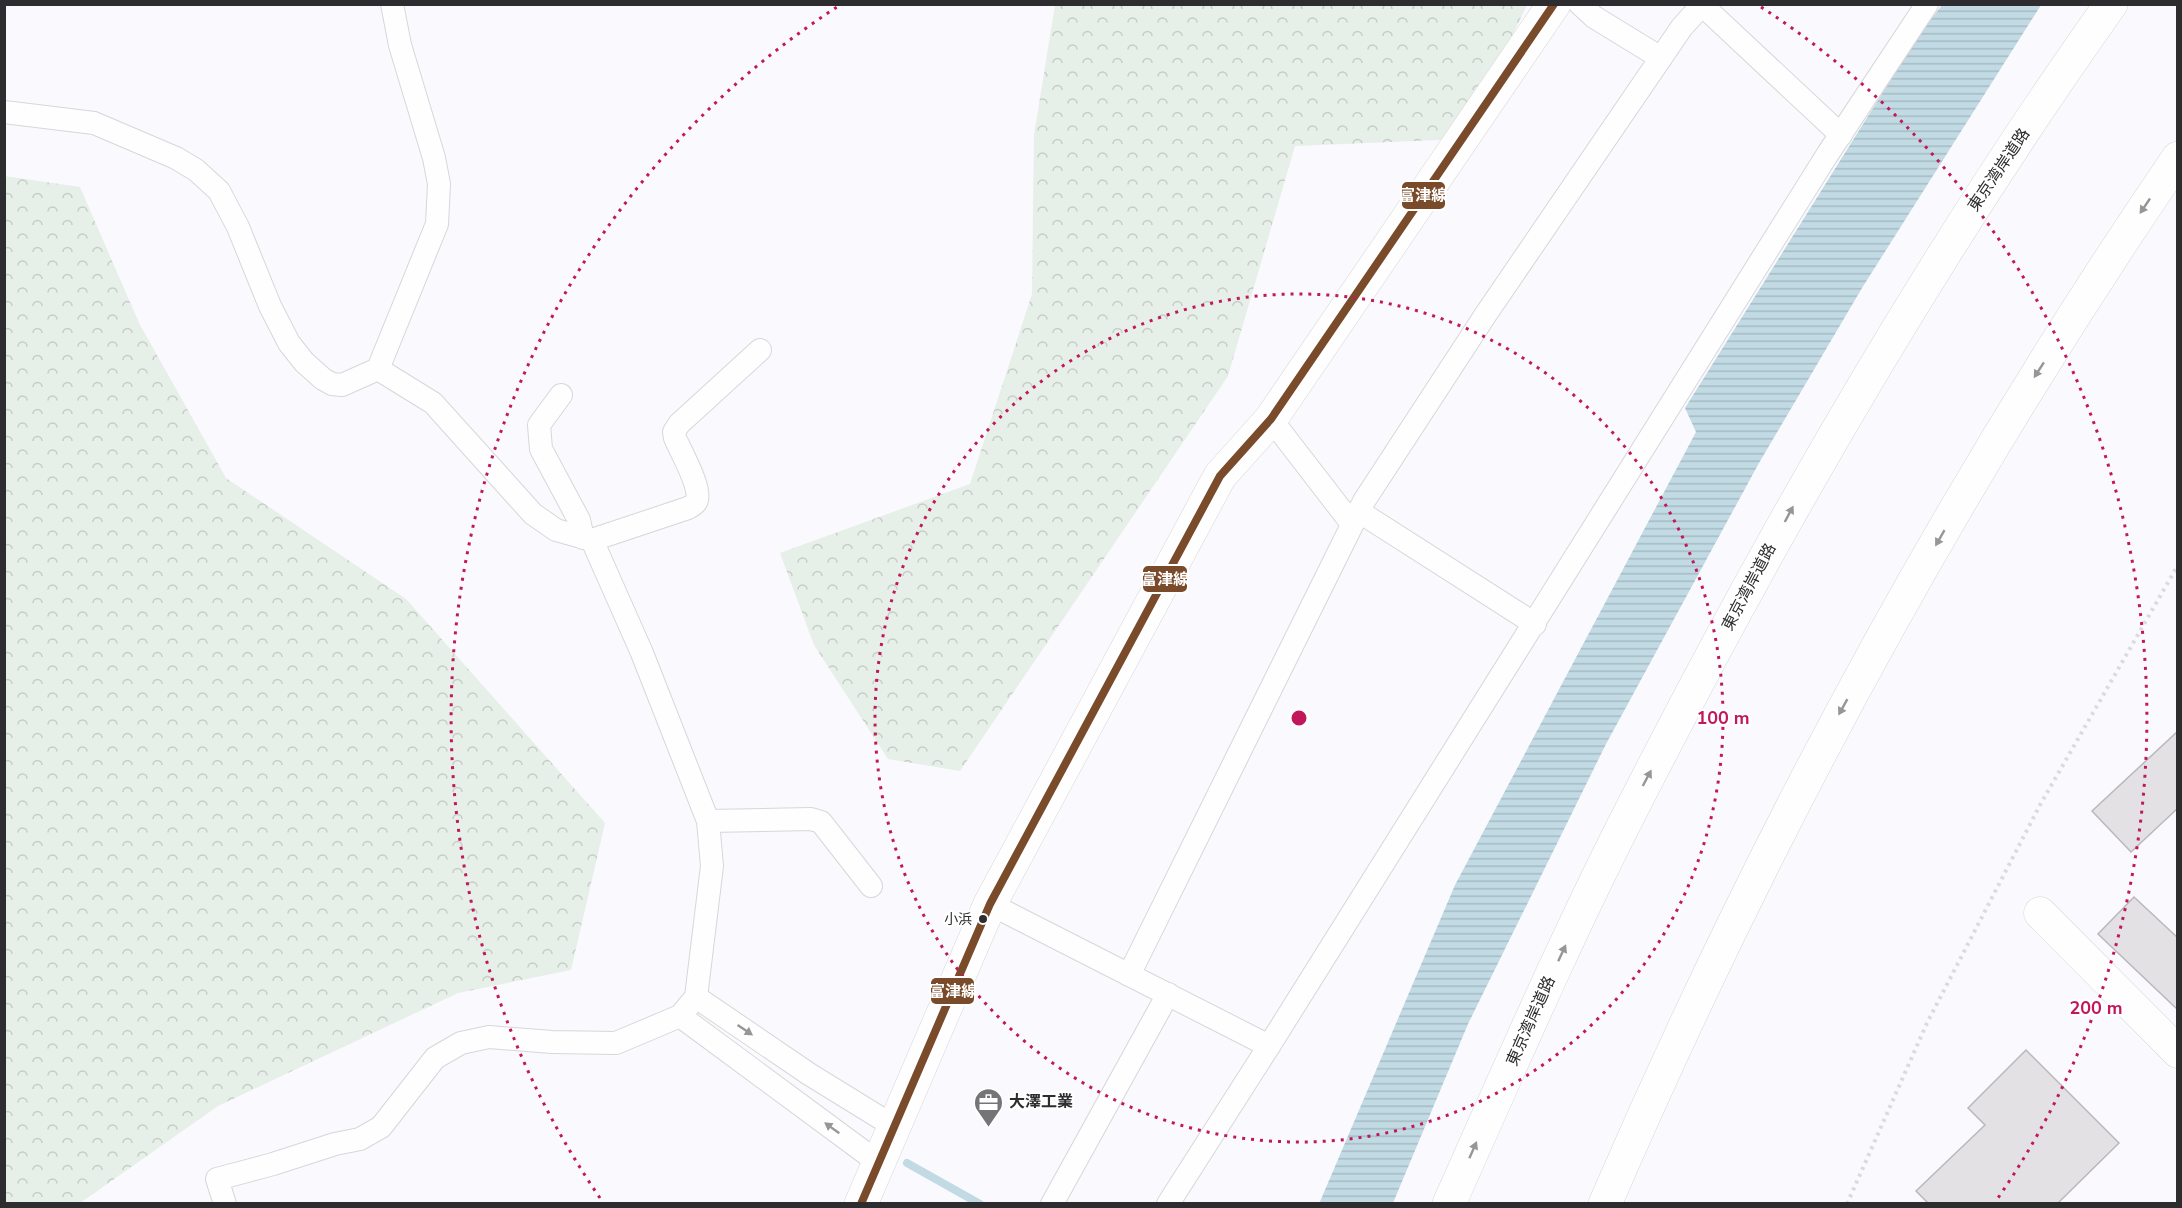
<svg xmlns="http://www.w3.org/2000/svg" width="2182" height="1208" viewBox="0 0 2182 1208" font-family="'Nunito Sans','Noto Sans JP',sans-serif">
	<defs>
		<pattern id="forest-crowns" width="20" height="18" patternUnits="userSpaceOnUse" patternTransform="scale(1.5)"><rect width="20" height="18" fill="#e6efe8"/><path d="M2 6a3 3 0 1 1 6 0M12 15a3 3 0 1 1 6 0" fill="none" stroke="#c6cdc7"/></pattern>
		<pattern id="water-rules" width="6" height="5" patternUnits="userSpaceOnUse" patternTransform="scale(1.5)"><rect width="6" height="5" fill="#c1dae4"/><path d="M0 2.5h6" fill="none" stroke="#a6bbc4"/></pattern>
	</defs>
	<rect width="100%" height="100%" fill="#faf9fd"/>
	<g fill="url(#forest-crowns)">
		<polygon points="1055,5 1527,5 1463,139 1295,146 1228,376 960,771 888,759 814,645 780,553 970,484 1032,294 1034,135"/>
		<polygon points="4,176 80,187 139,323 226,478 406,599 605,823 571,970 458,993 218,1106 80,1203 5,1203"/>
	</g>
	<polygon fill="url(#water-rules)" points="1942,5 2041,5 1862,288 1759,463 1606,744 1468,1024 1393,1203 1319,1204 1455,885 1696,432 1685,408 1917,38"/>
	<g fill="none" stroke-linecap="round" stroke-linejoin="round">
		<polyline stroke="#c1dae4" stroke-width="8" points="907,1163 980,1204"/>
	</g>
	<g fill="#e3e1e4" stroke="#bab8ba" stroke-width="1.5">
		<polygon points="2178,731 2178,808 2131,852 2092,811"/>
		<polygon points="2134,897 2178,938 2178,1010 2098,934"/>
		<polygon points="2026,1050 2119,1143 2058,1203 1928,1203 1916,1191 1985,1125 1968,1108"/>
	</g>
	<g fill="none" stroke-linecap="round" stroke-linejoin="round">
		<defs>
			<g id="street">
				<polyline points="1580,4 1594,17 1661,58"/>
				<polyline points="4,112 94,123 176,158 196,170 219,191 238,227 270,306 289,343 304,362 323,379 332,384 342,385 378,369 437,224 439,184 434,158 400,45 392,4"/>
				<polyline points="561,395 539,425 541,449 579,520 583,538"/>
				<polyline points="1271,419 1352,524"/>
				<polyline points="1358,511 1535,624"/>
				<path d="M 592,540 L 688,508 C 691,506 694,505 696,502 C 704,492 680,450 675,438 L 674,432 L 679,424 L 760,350"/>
				<polyline points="708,821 811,819 821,822 871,886"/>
				<polyline points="990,904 1269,1046"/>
				<polyline points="1129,975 1364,501 1486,314 1682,27 1702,5 1841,135"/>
				<polyline points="696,997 809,1074 895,1127"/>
				<polyline points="680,1016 879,1163"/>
				<polyline points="225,1204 217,1179 273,1164 335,1144 360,1139 381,1127 435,1058 461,1043 489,1037 552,1042 616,1043 680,1016 696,997 712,866 708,821 642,653 592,540 556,530 533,514 433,403 378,369"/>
				<polyline points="1052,1204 1168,994"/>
				<polyline points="1168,1204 1269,1046 1827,155 1927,4"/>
			</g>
			<polyline id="secondary" points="2040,913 2178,1052"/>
			<polyline id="primary" points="861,1204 990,904 1220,476 1271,419 1554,4"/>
			<g id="highway">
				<path d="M 1449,1204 C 1511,1065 1571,926 1641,791 C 1780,519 1934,253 2111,4"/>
				<path d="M 1605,1204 C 1763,838 1953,487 2178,158"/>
			</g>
		</defs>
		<use href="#street" stroke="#d7d6d9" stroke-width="24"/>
		<use href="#secondary" stroke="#d7d6d9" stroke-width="33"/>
		<use href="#primary" stroke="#d7d6d9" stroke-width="34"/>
		<use href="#highway" stroke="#d7d6d9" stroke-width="34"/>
		<polyline stroke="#dbdbdc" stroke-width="4" stroke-dasharray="3 4.5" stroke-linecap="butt" points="1847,1204 1927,1023 2040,805 2178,565"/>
		<use href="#street" stroke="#fefeff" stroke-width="22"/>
		<use href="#secondary" stroke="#fefeff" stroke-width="32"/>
		<use href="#primary" stroke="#fefeff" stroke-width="33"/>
		<use href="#highway" stroke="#fefeff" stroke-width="33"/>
		<defs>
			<polyline id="bus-1" points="861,1204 990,904 1220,476 1271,419 1554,4"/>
		</defs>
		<use href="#bus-1" stroke="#fff" stroke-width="12"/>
		<use href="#bus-1" stroke="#7a4b2a" stroke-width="8"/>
	</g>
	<defs><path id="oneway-solid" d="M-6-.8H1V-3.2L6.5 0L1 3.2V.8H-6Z" transform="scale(1.5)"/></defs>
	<g fill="#969697">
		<use href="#oneway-solid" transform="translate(2145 206) rotate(124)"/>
		<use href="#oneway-solid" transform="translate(2039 370) rotate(123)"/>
		<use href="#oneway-solid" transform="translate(1789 514) rotate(-62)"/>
		<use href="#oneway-solid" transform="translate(1940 538) rotate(120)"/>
		<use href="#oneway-solid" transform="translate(1843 707) rotate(119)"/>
		<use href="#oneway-solid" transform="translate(1647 778) rotate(-62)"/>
		<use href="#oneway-solid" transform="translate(1562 953) rotate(-65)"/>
		<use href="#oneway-solid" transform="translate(745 1030) rotate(34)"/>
		<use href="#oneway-solid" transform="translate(832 1128) rotate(-144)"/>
		<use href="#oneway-solid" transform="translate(1473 1150) rotate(-66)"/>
	</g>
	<g fill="none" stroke="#c2185b" stroke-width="3" stroke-dasharray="3 6">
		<circle cx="1299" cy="718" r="424"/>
		<path d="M600 1198A848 848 0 0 1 837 7M1761 7A848 848 0 0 1 1998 1198"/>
	</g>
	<defs>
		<symbol id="office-pin" viewBox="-11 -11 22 30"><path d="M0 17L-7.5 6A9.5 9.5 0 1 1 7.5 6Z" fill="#757477" stroke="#fff"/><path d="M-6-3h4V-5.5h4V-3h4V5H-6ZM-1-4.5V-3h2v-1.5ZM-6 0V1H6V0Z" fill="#fff"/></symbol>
	</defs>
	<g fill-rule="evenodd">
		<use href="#office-pin" x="972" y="1086" width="33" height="45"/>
	</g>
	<circle fill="#2d2d2f" stroke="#fff" stroke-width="2" cx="983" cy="919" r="5"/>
	<g text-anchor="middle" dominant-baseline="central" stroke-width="4.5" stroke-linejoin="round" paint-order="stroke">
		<g font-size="14" fill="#2d2d2f" stroke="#fff" text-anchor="end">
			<text x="972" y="919">小浜</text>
		</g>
		<g font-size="16" fill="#2d2d2f" stroke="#fff">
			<text transform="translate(1999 170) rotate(-56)">東京湾岸道路</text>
			<text transform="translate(1749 587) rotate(-62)">東京湾岸道路</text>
			<text transform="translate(1531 1021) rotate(-66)">東京湾岸道路</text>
		</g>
		<g font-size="16" font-weight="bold" fill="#2d2d2f" stroke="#fff" text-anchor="start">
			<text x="1009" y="1102">大澤工業</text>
		</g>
	</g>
	<circle cx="1299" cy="718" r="9" fill="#c2185b" stroke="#fff" stroke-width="3"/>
	<g font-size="18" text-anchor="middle" font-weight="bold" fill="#c2185b" stroke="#fff" stroke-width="4.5" stroke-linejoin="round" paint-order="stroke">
		<text x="1723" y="724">100 m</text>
		<text x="2096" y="1014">200 m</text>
	</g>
	<g stroke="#fff" stroke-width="2">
		<rect x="1401" y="181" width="45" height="29" rx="6" fill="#7a4b2a"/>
		<rect x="1142" y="565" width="46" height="28" rx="6" fill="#7a4b2a"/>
		<rect x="930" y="977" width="45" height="28" rx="6" fill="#7a4b2a"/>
	</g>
	<g font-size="16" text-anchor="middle" font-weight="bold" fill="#fff">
		<text x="1423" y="201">富津線</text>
		<text x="1165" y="585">富津線</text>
		<text x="953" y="997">富津線</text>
	</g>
	<rect width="2182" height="1208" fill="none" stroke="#2d2d2f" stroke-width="12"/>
</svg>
